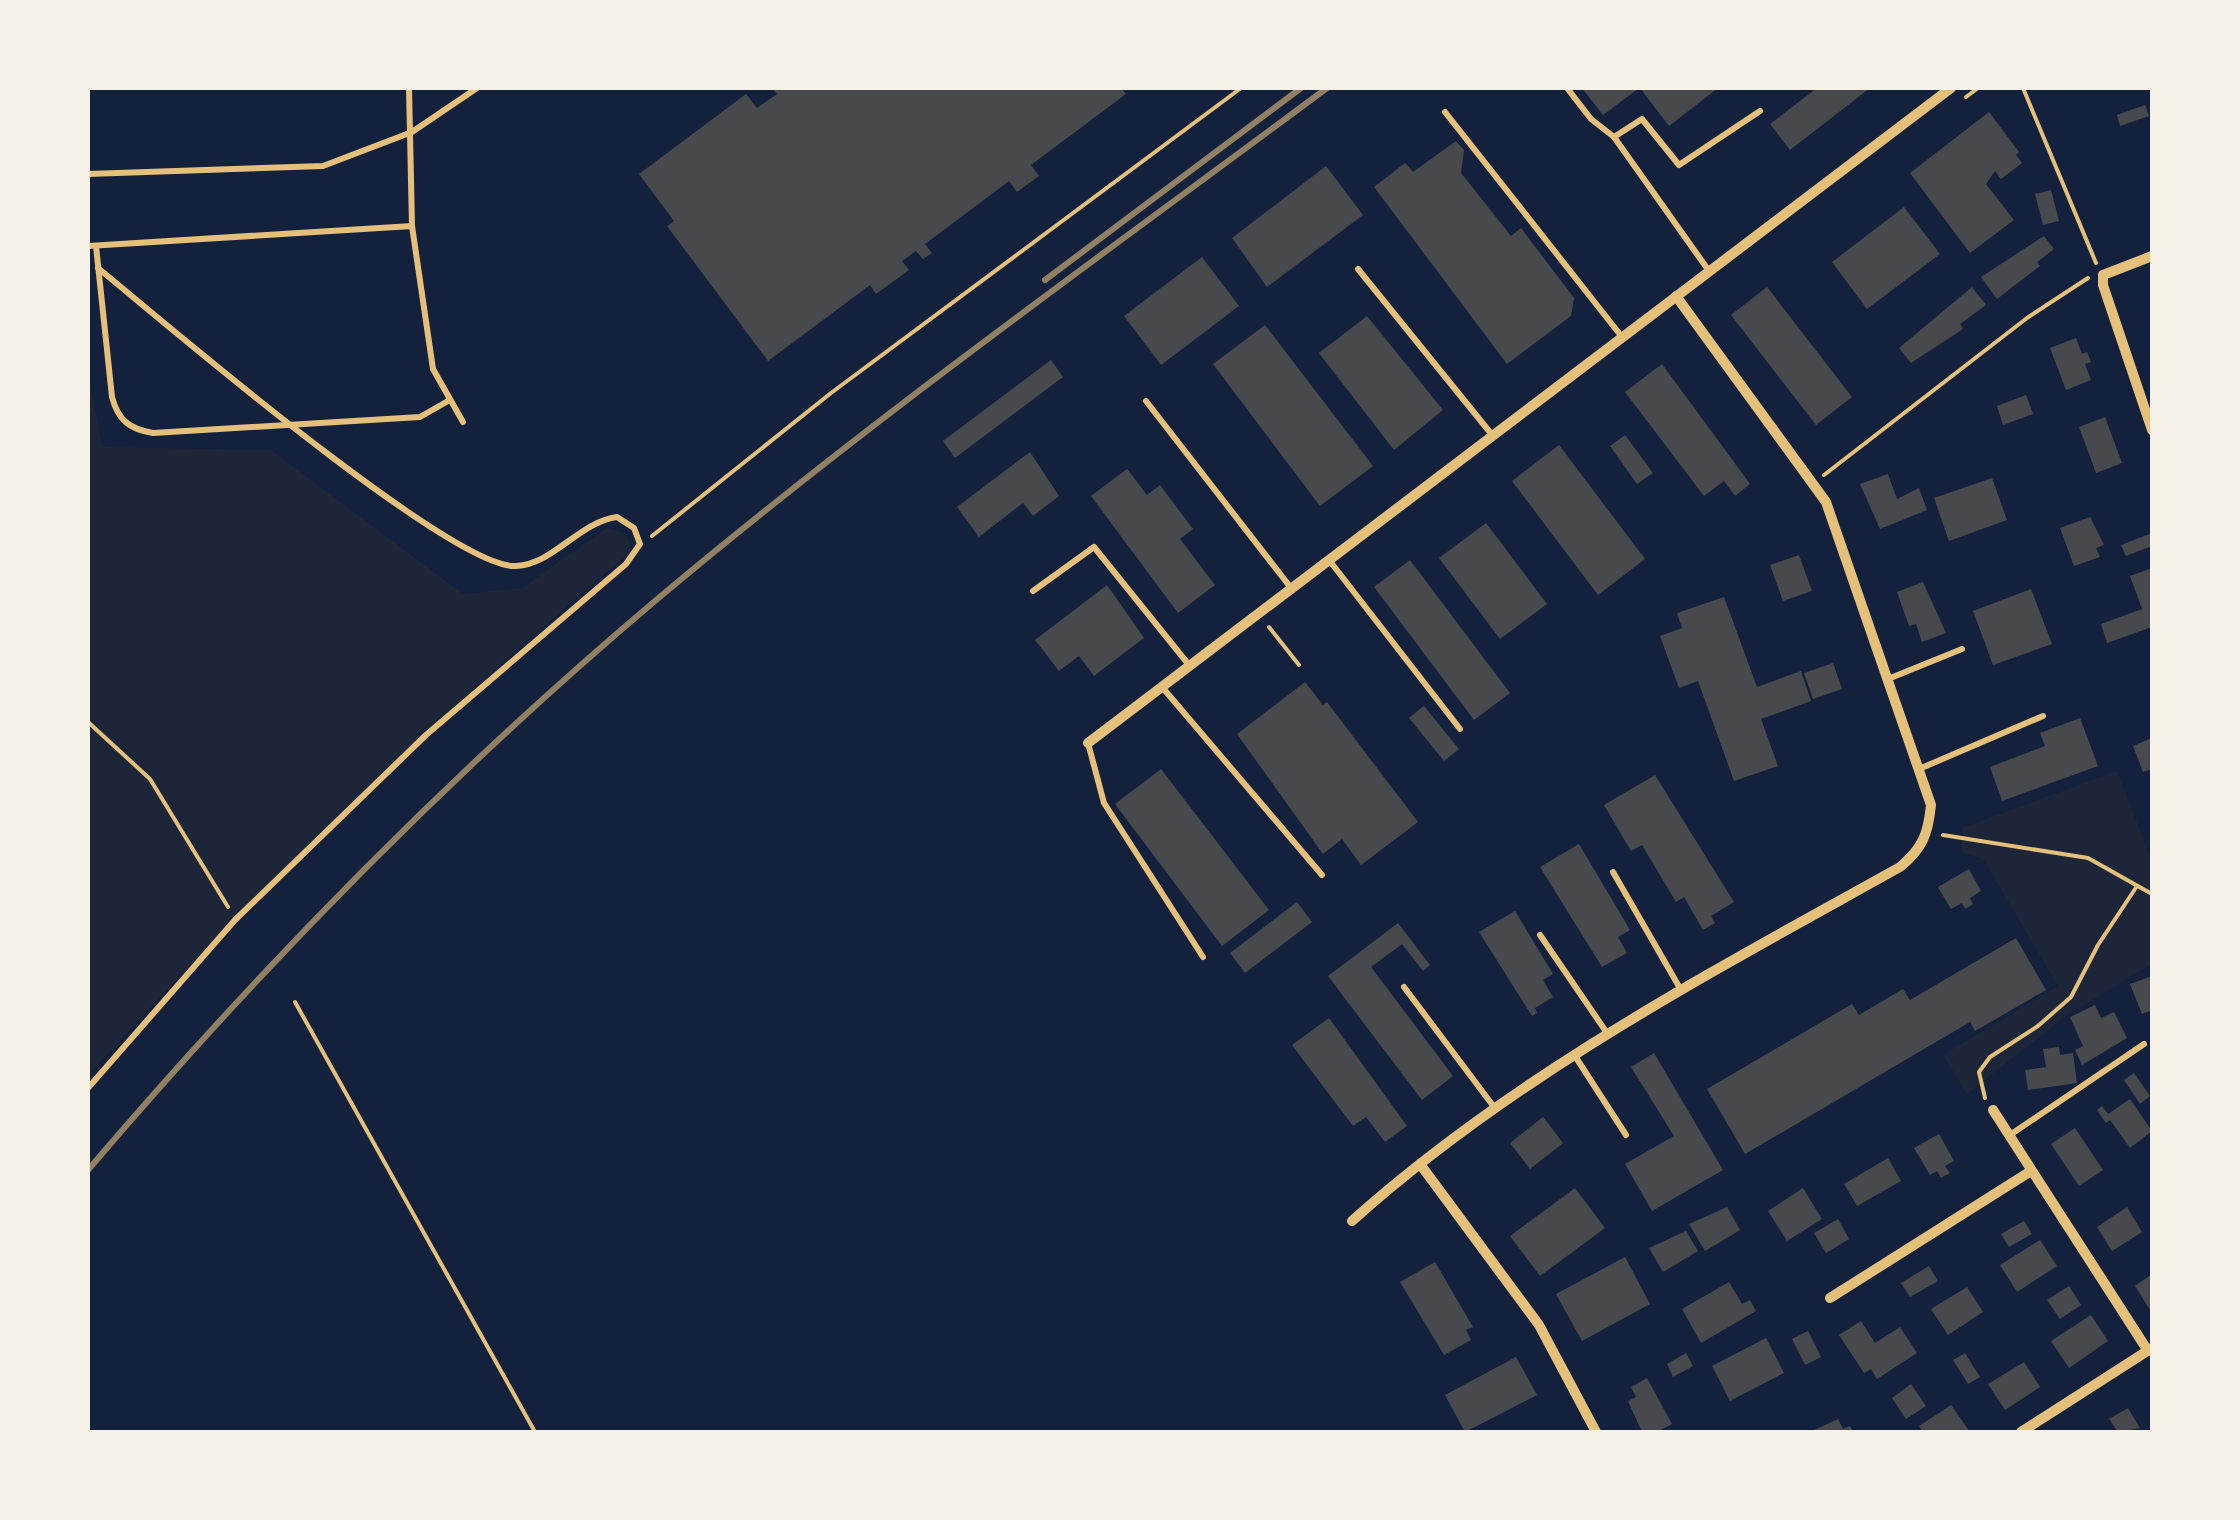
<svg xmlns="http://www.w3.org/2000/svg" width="2240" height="1520" viewBox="0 0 2240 1520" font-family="'Archivo Narrow',sans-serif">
	<rect width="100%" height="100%" fill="#14213d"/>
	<g fill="#1d2539">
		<path d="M 88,372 L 102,447 L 271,450 L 463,594 L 522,588 L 607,528 L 627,534 L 631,552 C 438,714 258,889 88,1075 Z"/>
		<polygon points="2117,771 2152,861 2152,964 2066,1016 1967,1094 1943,1055 2058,986 1983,859 1961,852 1962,828"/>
	</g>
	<g fill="#48494c">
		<polygon points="772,88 1121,88 1126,94 1031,165 1039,176 1017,192 1009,181 925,244 932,253 923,259 916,251 902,261 909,270 876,294 870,285 768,361 667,226 674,221 639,174 746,94 757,108 777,94"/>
		<polygon points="1582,88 1639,88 1603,115"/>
		<polygon points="1640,88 1718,88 1669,126"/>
		<polygon points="1817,88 1870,88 1790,150 1770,124"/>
		<polygon points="2145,105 2149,116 2120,126 2117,115"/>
		<polygon points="1989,112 2019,152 2016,155 2022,163 2001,179 1995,171 1986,184 2014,220 1970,253 1910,173"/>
		<polygon points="1456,141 1464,150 1461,173 1511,236 1521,228 1574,298 1571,316 1507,364 1374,187 1405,163 1413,172"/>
		<polygon points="1326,166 1363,215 1267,287 1232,238"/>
		<polygon points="2051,190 2059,221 2043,225 2035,194"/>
		<polygon points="1904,207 1940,254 1867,309 1832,262"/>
		<polygon points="2044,236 2054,249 2037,262 2040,266 1997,299 1981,277"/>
		<polygon points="1202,257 1239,306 1161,365 1124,316"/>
		<polygon points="1767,287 1852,397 1816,425 1731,315"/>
		<polygon points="1972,287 1986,305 1960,324 1963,329 1911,363 1899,348"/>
		<polygon points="1367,316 1443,410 1394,450 1319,353"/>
		<polygon points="1265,325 1373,466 1320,506 1213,364"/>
		<polygon points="2076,338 2082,354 2087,352 2091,362 2085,364 2091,380 2066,390 2050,348"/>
		<polygon points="1051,360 1063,377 955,458 943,441"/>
		<polygon points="1662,364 1750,484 1735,496 1724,481 1704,496 1625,392"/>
		<polygon points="2026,395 2033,414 2003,425 1997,406"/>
		<polygon points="2105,417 2122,463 2096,473 2079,427"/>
		<polygon points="1625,435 1653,473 1637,484 1610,446"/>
		<polygon points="1559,445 1645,559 1598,595 1512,481"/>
		<polygon points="1030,452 1059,496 1033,516 1023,503 979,537 957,507"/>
		<polygon points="1127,469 1147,495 1160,485 1193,529 1180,539 1215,585 1178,613 1091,496"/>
		<polygon points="1888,474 1897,499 1919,488 1927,510 1880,529 1860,484"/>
		<polygon points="1992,478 2007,520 1949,541 1934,498"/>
		<polygon points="2090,517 2104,545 2096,548 2100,557 2074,566 2060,528"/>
		<polygon points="1486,523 1547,604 1500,639 1439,558"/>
		<polygon points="2152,533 2152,546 2126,556 2121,545"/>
		<polygon points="1799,555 1812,591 1783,601 1770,565"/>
		<polygon points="1410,560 1510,693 1474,720 1374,587"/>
		<polygon points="2152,568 2152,627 2107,643 2101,624 2142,609 2130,576"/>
		<polygon points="1923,582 1946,633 1922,642 1916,624 1909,626 1897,592"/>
		<polygon points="1107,585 1144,638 1094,676 1079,656 1059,671 1035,640"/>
		<polygon points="2031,589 2052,644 1993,665 1973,611"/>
		<polygon points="1724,597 1757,687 1801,671 1811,701 1761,719 1778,766 1734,781 1698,681 1679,688 1660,636 1682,628 1677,613"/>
		<polygon points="1833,663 1842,689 1813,699 1804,673"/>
		<polygon points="1305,682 1323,705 1327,702 1418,822 1361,865 1342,839 1323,854 1237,734"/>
		<polygon points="1424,706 1459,749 1444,761 1409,718"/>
		<polygon points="2080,718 2098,766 2002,801 1990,767 2045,746 2040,733"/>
		<polygon points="2152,738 2152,769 2143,772 2133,746"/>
		<polygon points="1161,769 1269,910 1222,946 1115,804"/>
		<polygon points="1655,775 1734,902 1711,916 1715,923 1703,930 1684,897 1676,902 1642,845 1631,851 1604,805"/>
		<polygon points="1579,844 1630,930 1618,937 1627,953 1602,967 1540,867"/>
		<polygon points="1969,869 1981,891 1970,898 1973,904 1965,909 1962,903 1951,909 1938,887"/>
		<polygon points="1297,902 1312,922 1245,973 1230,953"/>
		<polygon points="1515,911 1553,974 1543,980 1553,997 1535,1008 1537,1013 1532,1016 1479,932"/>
		<polygon points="1398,923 1430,965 1423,971 1402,944 1371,967 1453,1076 1422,1100 1328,976"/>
		<polygon points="2016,938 2046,990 1975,1031 1970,1022 1745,1154 1707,1089 1852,1004 1859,1015 1903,989 1910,1000"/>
		<polygon points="2152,976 2152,1010 2142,1014 2130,984"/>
		<polygon points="2095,1005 2101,1018 2114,1012 2127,1038 2082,1065 2075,1050 2083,1046 2070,1017"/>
		<polygon points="1329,1018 1407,1126 1385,1142 1366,1117 1353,1126 1292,1045"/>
		<polygon points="2059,1047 2060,1055 2073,1053 2077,1083 2028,1090 2025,1070 2046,1067 2043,1049"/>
		<polygon points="1654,1053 1723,1170 1652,1211 1625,1164 1674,1136 1631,1067"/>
		<polygon points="2134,1073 2150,1096 2140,1104 2124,1080"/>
		<polygon points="2130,1099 2152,1131 2130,1148 2110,1120 2106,1123 2097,1110 2102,1106 2108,1114"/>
		<polygon points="1543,1117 1563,1143 1530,1169 1510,1143"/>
		<polygon points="2075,1128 2103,1170 2079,1186 2051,1144"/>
		<polygon points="1939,1134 1954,1161 1945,1166 1950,1173 1941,1178 1937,1171 1930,1175 1914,1148"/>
		<polygon points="1888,1158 1901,1181 1857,1206 1844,1184"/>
		<polygon points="1575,1188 1605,1228 1540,1276 1510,1236"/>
		<polygon points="1803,1188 1822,1219 1787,1241 1768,1211"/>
		<polygon points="1727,1207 1740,1230 1705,1251 1689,1224"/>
		<polygon points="2127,1207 2142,1232 2112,1251 2097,1227"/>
		<polygon points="1838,1219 1849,1239 1826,1253 1814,1233"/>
		<polygon points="2024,1221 2032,1234 2009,1247 2001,1234"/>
		<polygon points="1686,1231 1698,1251 1663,1272 1649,1248"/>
		<polygon points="2040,1240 2057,1266 2017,1292 2000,1265"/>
		<polygon points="1625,1257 1650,1304 1582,1341 1556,1294"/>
		<polygon points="1435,1262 1473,1327 1466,1330 1471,1340 1444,1355 1400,1282"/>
		<polygon points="1929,1266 1938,1281 1910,1297 1901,1283"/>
		<polygon points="2152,1274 2152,1313 2135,1286"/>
		<polygon points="1729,1282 1742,1304 1750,1300 1756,1311 1701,1343 1682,1309"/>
		<polygon points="2069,1286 2081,1305 2060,1319 2047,1300"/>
		<polygon points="1967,1287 1983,1312 1948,1335 1931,1309"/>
		<polygon points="2091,1315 2108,1341 2069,1368 2051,1341"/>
		<polygon points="1861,1321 1875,1343 1900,1327 1917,1353 1877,1379 1871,1369 1864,1373 1839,1335"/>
		<polygon points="1808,1331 1821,1357 1805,1365 1792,1339"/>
		<polygon points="1766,1338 1784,1373 1730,1401 1712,1366"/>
		<polygon points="1686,1353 1693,1366 1673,1377 1667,1364"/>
		<polygon points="1965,1353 1980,1377 1968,1384 1953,1360"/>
		<polygon points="1516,1357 1537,1395 1465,1432 1445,1395"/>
		<polygon points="2024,1362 2040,1387 2005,1410 1988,1384"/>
		<polygon points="1647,1378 1672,1424 1657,1432 1642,1432 1628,1401 1636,1397 1631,1387"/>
		<polygon points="1911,1384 1926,1406 1906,1419 1892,1398"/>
		<polygon points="1951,1405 1970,1432 1923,1432 1919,1426"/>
		<polygon points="2128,1408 2140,1428 2118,1432 2109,1419"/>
		<polygon points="1838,1419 1843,1429 1850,1426 1853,1432 1810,1432"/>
	</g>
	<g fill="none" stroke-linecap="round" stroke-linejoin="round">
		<g stroke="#e5c07b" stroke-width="4">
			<polyline points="2023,88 2096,263"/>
			<polyline points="1966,97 1978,88"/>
			<polyline points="1824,475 2027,318 2088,278"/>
			<polyline points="652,536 831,393 1241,88"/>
			<polyline points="1269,627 1299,665"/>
			<polyline points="88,722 150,779 228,907"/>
			<polyline points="1943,835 2088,858 2152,894"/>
			<polyline points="295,1002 535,1432"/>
			<polyline points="1985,1098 1979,1072 1990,1057 2038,1026 2071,997 2098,945 2137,886"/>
		</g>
		<g stroke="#e5c07b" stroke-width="6">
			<polyline points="409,88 412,226"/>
			<polyline points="1567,88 1591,119 1614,137 1709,271"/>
			<polyline points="1445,112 1622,337"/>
			<polyline points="1614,137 1642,119 1679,165 1760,111"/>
			<polyline points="88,174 323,166 412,132 477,88"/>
			<polyline points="88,246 412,226 433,369 463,422"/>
			<path d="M 96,246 L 112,397 C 118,420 129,429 153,433 L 420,417 L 448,401"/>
			<polyline points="1358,269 1493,436"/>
			<polyline points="1146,401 1291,588"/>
			<polyline points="1329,560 1460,729"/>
			<polyline points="1033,591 1094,547 1189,665"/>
			<polyline points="1888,679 1962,649"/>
			<polyline points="1162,687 1322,875"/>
			<polyline points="1088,743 1104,803 1203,957"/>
			<polyline points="1919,769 2043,716"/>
			<polyline points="1613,872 1681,990"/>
			<polyline points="1540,935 1607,1033"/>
			<polyline points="1404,987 1494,1107"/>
			<polyline points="1575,1056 1626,1135"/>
			<path d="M 88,1088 L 235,920 L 426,735 L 626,564 L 640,544 L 634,528 L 617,517 C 579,522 554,564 516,566 C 453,570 161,320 98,268"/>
			<polyline points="2010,1135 2144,1044"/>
		</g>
		<g stroke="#e5c07b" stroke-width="10">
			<polyline points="2152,256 2103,275 2103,285 2152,430"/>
			<polyline points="1088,743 1951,88"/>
			<polyline points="1993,1110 2148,1351"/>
			<polyline points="1420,1164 1539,1325 1596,1432"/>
			<path d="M 1352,1221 C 1515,1075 1710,973 1900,867 C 1923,848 1928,834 1931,805 L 1826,502 L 1676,296"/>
			<polyline points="1830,1298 2031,1171"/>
			<polyline points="2021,1432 2152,1348"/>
		</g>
		<g stroke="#918062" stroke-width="6">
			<polyline points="1045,280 1301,88"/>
			<path d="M 88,1170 C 262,966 450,774 655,601 C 870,420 1101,256 1327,88"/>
		</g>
	</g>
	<rect width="2240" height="1520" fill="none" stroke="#f6f1e7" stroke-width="180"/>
</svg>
